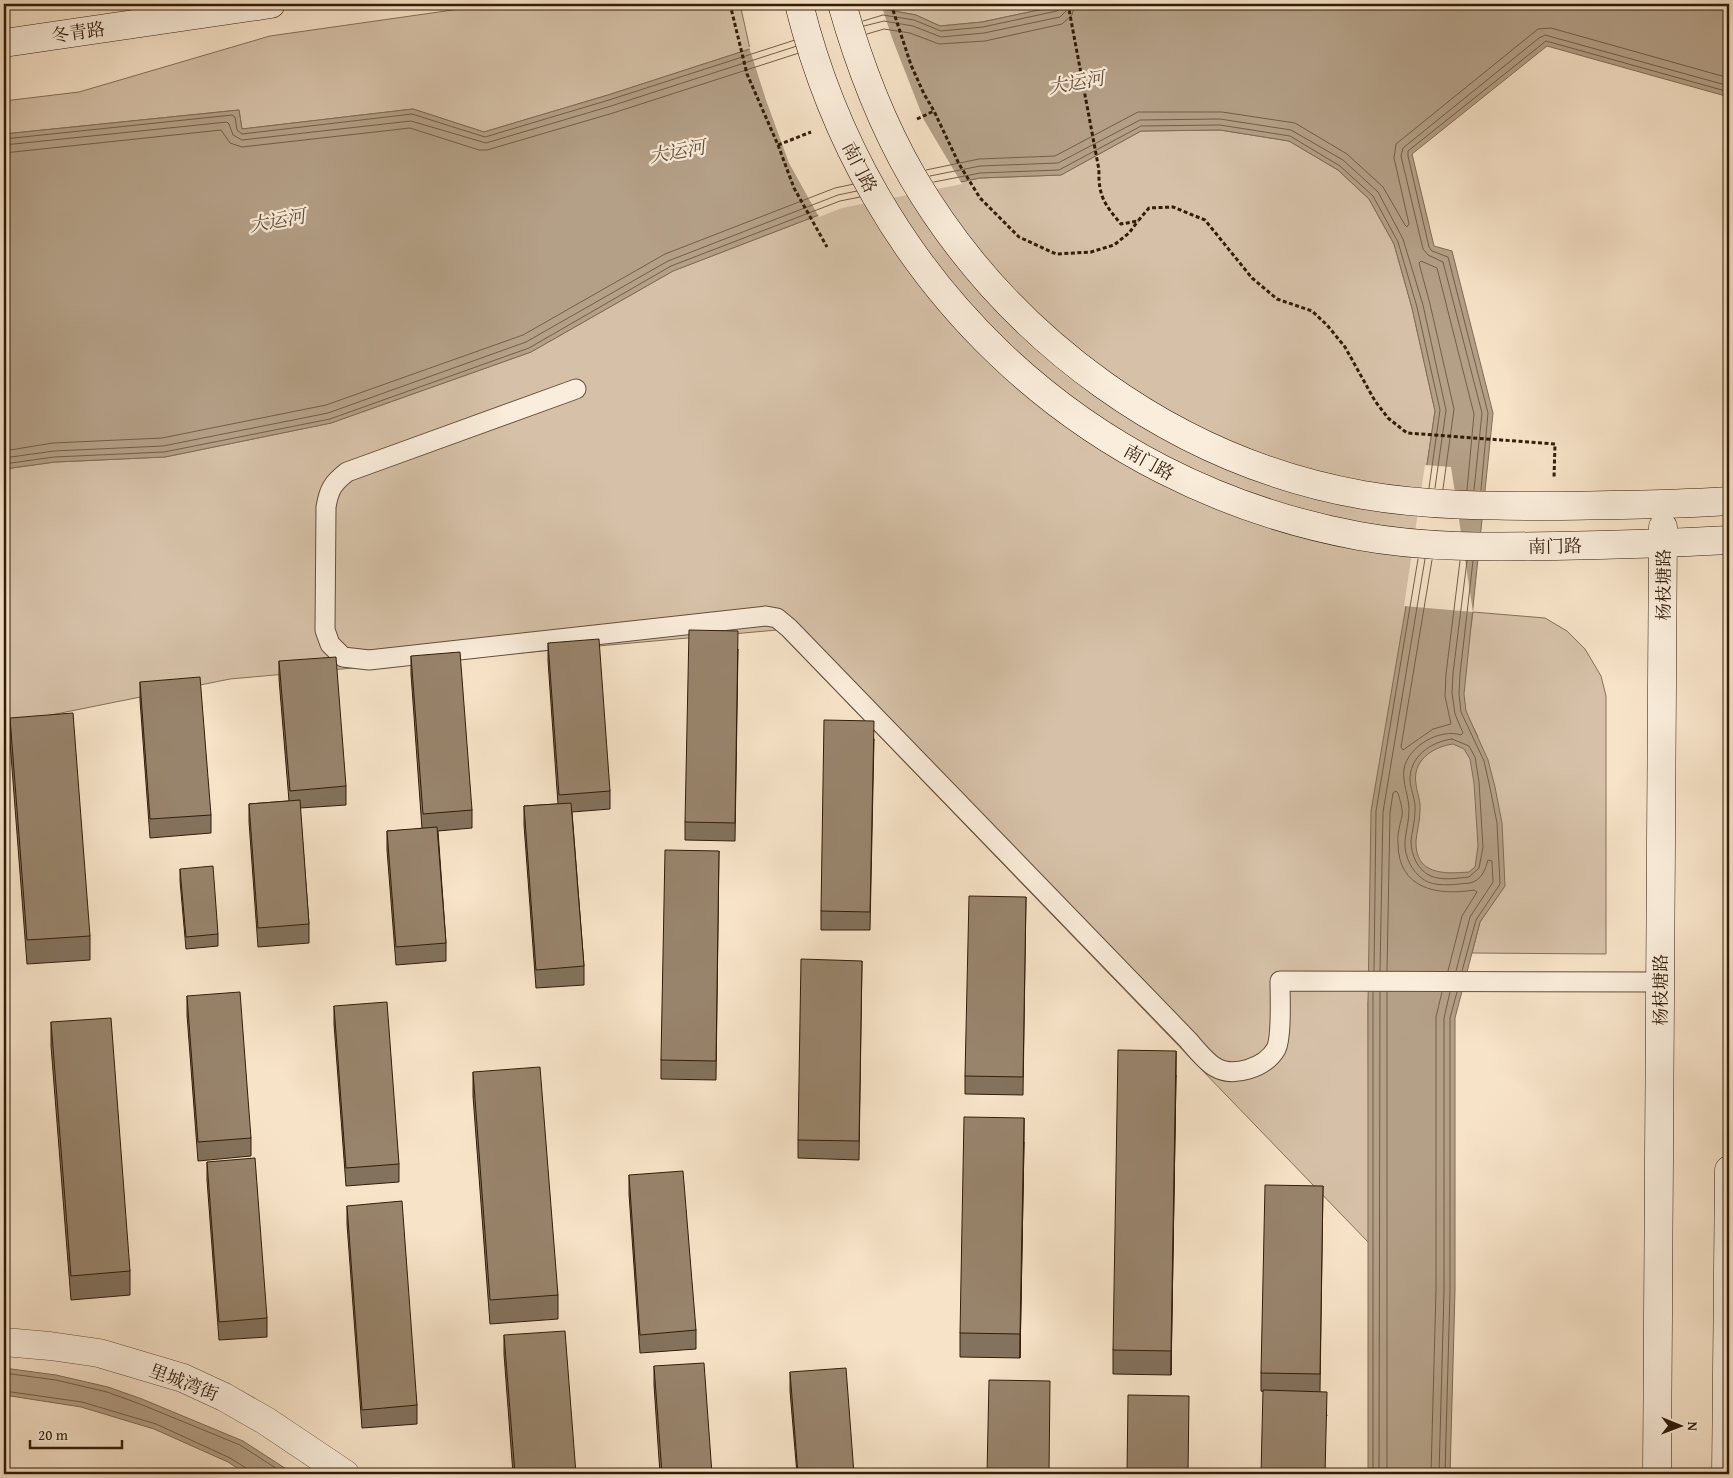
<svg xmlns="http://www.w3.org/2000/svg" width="1733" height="1478" viewBox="0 0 1733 1478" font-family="'Gentium Book Plus','Noto Serif SC',serif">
	<rect width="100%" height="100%" fill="#f7e3c8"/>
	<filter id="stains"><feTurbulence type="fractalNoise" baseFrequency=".004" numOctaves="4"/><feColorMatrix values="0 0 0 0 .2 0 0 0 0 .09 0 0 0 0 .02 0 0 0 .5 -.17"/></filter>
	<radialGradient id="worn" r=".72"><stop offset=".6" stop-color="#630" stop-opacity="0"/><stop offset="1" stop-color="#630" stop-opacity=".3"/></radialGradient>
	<g fill="#d6c1a8" stroke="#846f58">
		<polygon points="495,4 740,4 750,49 608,95 484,132 413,109 242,129 239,110 4,134 4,101 79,92 270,36"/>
		<polygon points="882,4 1067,4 982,22 940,26 916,15 883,9"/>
		<polygon points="1220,130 1289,141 1338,170 1369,199 1394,244 1412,308 1435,411 1406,606 1368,1003 1369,1243 777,630 230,679 21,721 4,726 4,469 55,462 165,457 331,423 531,352 673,271 842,206 980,178 1061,175 1141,131"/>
		<path d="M 1473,612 L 1545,618 L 1567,631 L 1585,649 L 1601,676 L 1606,696 L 1606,954 L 1472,953 L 1480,922 L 1504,886 L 1395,875 L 1406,730 L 1478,737 C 1474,728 1469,720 1466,712 C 1458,686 1470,639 1473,612 Z"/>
	</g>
	<g fill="#b4a087" stroke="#806c55" fill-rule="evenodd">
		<path d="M 1067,4 L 1729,4 L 1729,97 L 1547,46 L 1412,154 L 1434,246 L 1452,251 L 1493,413 L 1464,694 L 1466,711 L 1488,760 L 1495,787 L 1502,823 L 1505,886 L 1480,922 L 1455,1018 L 1455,1291 L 1450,1474 L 1368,1474 L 1368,1003 L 1371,811 L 1406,606 L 1435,411 L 1412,308 L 1394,244 L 1369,199 L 1338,170 L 1289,141 L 1220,130 L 1141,131 L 1061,175 L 980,178 L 842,206 L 673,271 L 531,352 L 331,423 L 165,457 L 55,462 L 4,469 L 4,134 L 239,110 L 242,129 L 413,109 L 484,132 L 608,95 L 787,37 L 883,9 L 916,15 L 940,26 L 982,22 ZM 1453,744 L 1464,749 L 1470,759 L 1474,783 L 1478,846 L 1475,867 L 1469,872 C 1444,874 1415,875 1416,841 C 1417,830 1420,821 1420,810 C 1421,801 1417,793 1416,784 C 1412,761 1432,747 1453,744 Z"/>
		<polygon points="4,1368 56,1375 108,1387 142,1399 243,1441 294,1474 246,1474 228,1462 154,1429 81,1407 4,1395"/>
	</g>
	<g fill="#f7e3c8">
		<polygon points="882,7 892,38 924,120 962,184 842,208 819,217 789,163 766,100 749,47"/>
		<polygon points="1425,465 1451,467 1473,612 1404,606"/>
	</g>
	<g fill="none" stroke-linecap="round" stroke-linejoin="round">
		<g stroke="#735e48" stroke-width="1">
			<polyline points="863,21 883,15 914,20 941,31 983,27 1057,11 1061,8 1061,4"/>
			<polyline points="864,26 884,21 913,26 941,37 984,33 1060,17 1066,11 1068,4"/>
			<polyline points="867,34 884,29 910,33 939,44 985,41 1062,24 1072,15 1075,4"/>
			<polyline points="4,139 232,115 235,117 237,130 242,134 412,114 485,137 609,100 795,40"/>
			<polyline points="4,145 227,122 229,124 233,135 242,140 411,121 486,143 611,106 797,46"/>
			<polyline points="4,153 221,130 230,143 242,147 410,128 479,150 487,150 613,113 799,53"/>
			<polyline points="926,170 979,159 1055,156 1138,112 1222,112 1295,123 1347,154 1383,187 1405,225 1407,227 1409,224 1394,158 1396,144 1538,29 1551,28 1729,78"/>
			<polyline points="930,176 980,166 1058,163 1140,120 1220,119 1291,130 1343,160 1378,192 1403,239 1423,305 1446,410 1435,488"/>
			<polyline points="934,182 980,173 1059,170 1141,126 1220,125 1290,136 1340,166 1373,196 1398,242 1417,307 1440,410 1429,488"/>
			<polyline points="4,451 53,443 162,438 326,405 523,335 665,254 835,188 854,184"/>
			<polyline points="4,458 54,451 163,446 328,413 526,342 668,261 838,195 857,191"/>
			<polyline points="4,464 54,457 164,452 330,419 529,348 671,266 840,201 860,197"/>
			<polyline points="1443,489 1454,409 1430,304 1419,263 1421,261 1437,268 1474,414 1467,490"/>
			<polyline points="1474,490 1482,413 1443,262 1428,255 1423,249 1401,156 1403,148 1539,38 1545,35 1729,86"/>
			<polyline points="1481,490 1488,413 1448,257 1432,251 1429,247 1408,156 1408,151 1546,41 1729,92"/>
			<polyline points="1432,560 1401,747 1403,750 1433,729 1451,724 1445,696 1446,674 1460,561"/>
			<path d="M 1452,739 L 1469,746 L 1475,757 L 1479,782 L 1483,847 L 1479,868 L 1469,877 C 1458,878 1442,881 1431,876 C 1418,871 1411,855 1411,841 C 1412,831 1415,821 1415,811 C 1416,801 1411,791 1410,781 C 1409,757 1430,742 1452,739 Z"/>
			<polyline points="1374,971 1376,811 1418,559"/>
			<polyline points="1380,971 1383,812 1425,559"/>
			<path d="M 1387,971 L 1390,813 L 1393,793 L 1396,791 L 1398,793 C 1400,801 1403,808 1402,816 C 1400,825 1397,834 1398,843 C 1398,889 1437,896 1474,890 L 1477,892 L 1462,916 L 1448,971"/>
			<path d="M 1456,971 L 1470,917 L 1493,882 L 1492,861 L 1488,860 C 1485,870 1482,880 1470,883 C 1458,884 1440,887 1428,882 C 1413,875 1404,857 1405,841 C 1406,830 1409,821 1409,810 C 1409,796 1402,783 1404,769 C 1408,746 1440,728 1461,735 L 1463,733 L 1455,714 L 1452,693 L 1453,673 L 1467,561"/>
			<polyline points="1462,971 1476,920 1500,884 1497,823 1490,788 1484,761 1461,712 1459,694 1460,674 1473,561"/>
			<polyline points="4,1373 56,1380 107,1392 140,1404 240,1445 285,1474"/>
			<polyline points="4,1391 82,1402 156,1424 230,1458 246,1468 248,1474"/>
			<polyline points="1373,1474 1373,992"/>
			<polyline points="1379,1474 1380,992"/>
			<polyline points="1387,1474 1387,992"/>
			<polyline points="1431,1474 1436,1290 1436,1017 1442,992"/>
			<polyline points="1439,1474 1444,1291 1444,1018 1450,992"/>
			<polyline points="1445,1474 1450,1291 1450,1018 1457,992"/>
		</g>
		<defs>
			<path id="service" d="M 576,389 L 347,472 C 333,483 329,489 326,507 L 325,630 L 330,644 L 343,657 L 369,660 L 766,616 L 777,618 L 789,628 L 1188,1040 C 1195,1048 1206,1062 1215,1067 C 1233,1078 1265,1068 1276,1049 C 1282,1037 1280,996 1280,981 L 1660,982"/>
			<polyline id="tertiary" points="4,1342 50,1346 99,1353 183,1378 224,1397 266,1421 345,1474"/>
			<g id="secondary">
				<path d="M 799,4 C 867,279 1079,484 1359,536 C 1424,548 1490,547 1556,546 C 1614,545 1672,543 1729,540"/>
				<path d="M 842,4 C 859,64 881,122 912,176 C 1008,340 1175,462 1363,495 C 1427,506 1490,506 1554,506 C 1613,505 1671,505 1729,501"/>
				<polyline points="4,43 271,4"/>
				<polyline points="1657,1474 1663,527"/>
				<polyline points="1726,1474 1729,1170"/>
			</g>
		</defs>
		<use href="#service" stroke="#634e39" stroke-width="21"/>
		<use href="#tertiary" stroke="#634e39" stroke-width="29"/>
		<use href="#secondary" stroke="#321d09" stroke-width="29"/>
		<g stroke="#321d09" stroke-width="3" stroke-dasharray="4 2.5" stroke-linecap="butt">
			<polyline points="730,4 747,74 778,145 794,188 827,247"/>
			<polyline points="891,4 911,65 924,94 934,111 959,164 980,198 1019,237 1056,254 1091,252 1114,245 1129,233 1138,221"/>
			<path d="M 1068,4 L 1099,170 C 1098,196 1105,205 1121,224 L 1138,221 L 1149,208 L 1173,207 L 1205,220 L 1252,278 L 1277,299 L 1312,311 L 1327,325 L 1345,347 L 1375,401 L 1388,418 L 1407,433 L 1555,444 L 1554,478"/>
			<polyline points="917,119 934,111"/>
			<polyline points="778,145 811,132"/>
		</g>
		<use href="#service" stroke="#faeddb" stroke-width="19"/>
		<use href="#tertiary" stroke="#faeddb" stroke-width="28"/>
		<use href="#secondary" stroke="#faeddb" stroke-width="28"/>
	</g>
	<g fill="#83725d" stroke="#321d09">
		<polygon points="548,643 610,791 610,809 572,812 584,966 584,985 536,988 524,825 524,806 558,804 548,661"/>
		<polygon points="738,649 735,841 685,840 685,822"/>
		<polygon points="411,656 472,810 472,828 438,831 446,943 446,961 396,965 387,850 387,831 422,829 411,674"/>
		<polygon points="279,661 346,786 346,805 300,808 309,924 309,943 258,947 249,822 249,804 289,801 279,679"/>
		<polygon points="140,682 211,815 211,833 150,838 140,700"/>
		<polygon points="10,718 90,936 90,960 27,964 10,742"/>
		<polygon points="874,739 870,930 821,930 821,911"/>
		<polygon points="719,851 716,1080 661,1079 661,1060"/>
		<polygon points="180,869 218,934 218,946 186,949 180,881"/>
		<polygon points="1026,897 1023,1095 965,1094 965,1076"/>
		<polygon points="862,961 859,1160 798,1158 798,1140"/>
		<polygon points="187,996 251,1138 251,1156 198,1161 187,1015"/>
		<polygon points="334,1006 399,1164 399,1182 346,1186 334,1024"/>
		<polygon points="51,1022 130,1271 130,1295 71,1300 51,1046"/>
		<polygon points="473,1072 558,1295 558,1319 490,1324 473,1096"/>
		<polygon points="1176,1075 1171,1375 1113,1374 1113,1350"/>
		<polygon points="1024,1142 1020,1358 960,1357 960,1333"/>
		<polygon points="207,1162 267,1318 267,1337 219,1340 207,1180"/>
		<polygon points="629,1175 696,1330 696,1349 640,1353 629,1194"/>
		<polygon points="1323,1186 1320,1391 1327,1416 1261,1391 1261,1373"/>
		<polygon points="347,1206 417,1405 417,1424 362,1428 347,1224"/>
		<polygon points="504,1335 576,1474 513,1474 504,1354"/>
		<polygon points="654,1366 712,1474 660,1474 654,1385"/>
		<polygon points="790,1372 854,1474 797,1474 790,1391"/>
	</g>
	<g fill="#6a5c4c" stroke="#321d09">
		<polygon points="1176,1051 1176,1075 1171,1375 1171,1351"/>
		<polygon points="1024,1118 1024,1142 1020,1358 1020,1334"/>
	</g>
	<g fill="#98846c" stroke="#321d09">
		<polygon points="689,630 738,631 735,823 685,822"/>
		<polygon points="599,639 610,791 559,795 548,643"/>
		<polygon points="460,652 472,810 423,814 411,656"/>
		<polygon points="336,657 346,786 290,791 279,661"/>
		<polygon points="200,677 211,815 150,819 140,682"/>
		<polygon points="73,713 90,936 27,940 10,718"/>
		<polygon points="824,720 874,721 870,912 821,911"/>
		<polygon points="300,800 309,924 258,928 249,804"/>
		<polygon points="571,803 584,966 536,970 524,806"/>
		<polygon points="437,827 446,943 396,947 387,831"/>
		<polygon points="665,850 719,851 716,1061 661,1060"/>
		<polygon points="213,866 218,934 186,937 180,869"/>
		<polygon points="969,896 1026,897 1023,1077 965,1076"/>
		<polygon points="801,959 862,961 859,1141 798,1140"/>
		<polygon points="240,992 251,1138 198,1142 187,996"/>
		<polygon points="387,1002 399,1164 346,1168 334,1006"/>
		<polygon points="111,1018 130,1271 71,1276 51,1022"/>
		<polygon points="1118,1050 1176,1051 1171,1351 1113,1350"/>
		<polygon points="540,1067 558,1295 490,1300 473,1072"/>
		<polygon points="964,1117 1024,1118 1020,1334 960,1333"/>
		<polygon points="255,1158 267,1318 219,1322 207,1162"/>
		<polygon points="683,1171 696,1330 640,1335 629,1175"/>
		<polygon points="1265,1185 1323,1186 1320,1374 1261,1373"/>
		<polygon points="402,1201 417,1405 362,1410 347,1206"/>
		<polygon points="565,1331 576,1474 515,1474 504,1335"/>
		<polygon points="704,1363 712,1474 662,1474 654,1366"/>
		<polygon points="846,1368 854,1474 798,1474 790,1372"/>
		<polygon points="989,1380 1050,1381 1049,1474 987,1474"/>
		<polygon points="1263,1390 1327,1392 1325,1474 1261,1474"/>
		<polygon points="1128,1395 1189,1396 1188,1474 1127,1474"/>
	</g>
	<g text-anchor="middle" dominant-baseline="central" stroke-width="4.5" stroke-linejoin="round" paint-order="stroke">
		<g font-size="18" fill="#321d09" stroke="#faeddb">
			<text transform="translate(78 32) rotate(-8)">冬青路</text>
			<text transform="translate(860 167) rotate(63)">南门路</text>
			<text transform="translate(1149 462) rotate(29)">南门路</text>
			<text transform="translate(1555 546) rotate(-1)">南门路</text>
			<text transform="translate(1663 585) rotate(-90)">杨枝塘路</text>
			<text transform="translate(1660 990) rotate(-90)">杨枝塘路</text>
			<text transform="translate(184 1382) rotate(21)">里城湾街</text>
		</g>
		<g font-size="19" font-style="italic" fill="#604b35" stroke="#faeddb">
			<text transform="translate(1076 82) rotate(-10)">大运河</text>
			<text transform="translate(677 151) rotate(-10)">大运河</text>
			<text transform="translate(277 220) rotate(-10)">大运河</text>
		</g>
	</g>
	<rect width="1733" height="1478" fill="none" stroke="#f7e3c8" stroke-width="20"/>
	<rect x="5" y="5" width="1723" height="1468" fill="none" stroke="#321d09" stroke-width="2.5"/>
	<rect x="10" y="10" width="1713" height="1458" fill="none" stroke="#321d09"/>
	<g transform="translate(1680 1426) rotate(91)" stroke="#faeddb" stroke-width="4" paint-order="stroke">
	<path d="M0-4L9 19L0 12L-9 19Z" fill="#321d09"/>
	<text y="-8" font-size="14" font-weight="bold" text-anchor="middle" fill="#321d09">N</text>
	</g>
	<path d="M30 1440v8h92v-8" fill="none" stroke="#321d09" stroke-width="2.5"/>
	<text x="38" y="1440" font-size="15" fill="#321d09" stroke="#faeddb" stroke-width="4" paint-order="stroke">20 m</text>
	<rect width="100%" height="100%" filter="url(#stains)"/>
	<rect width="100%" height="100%" fill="url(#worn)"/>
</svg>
